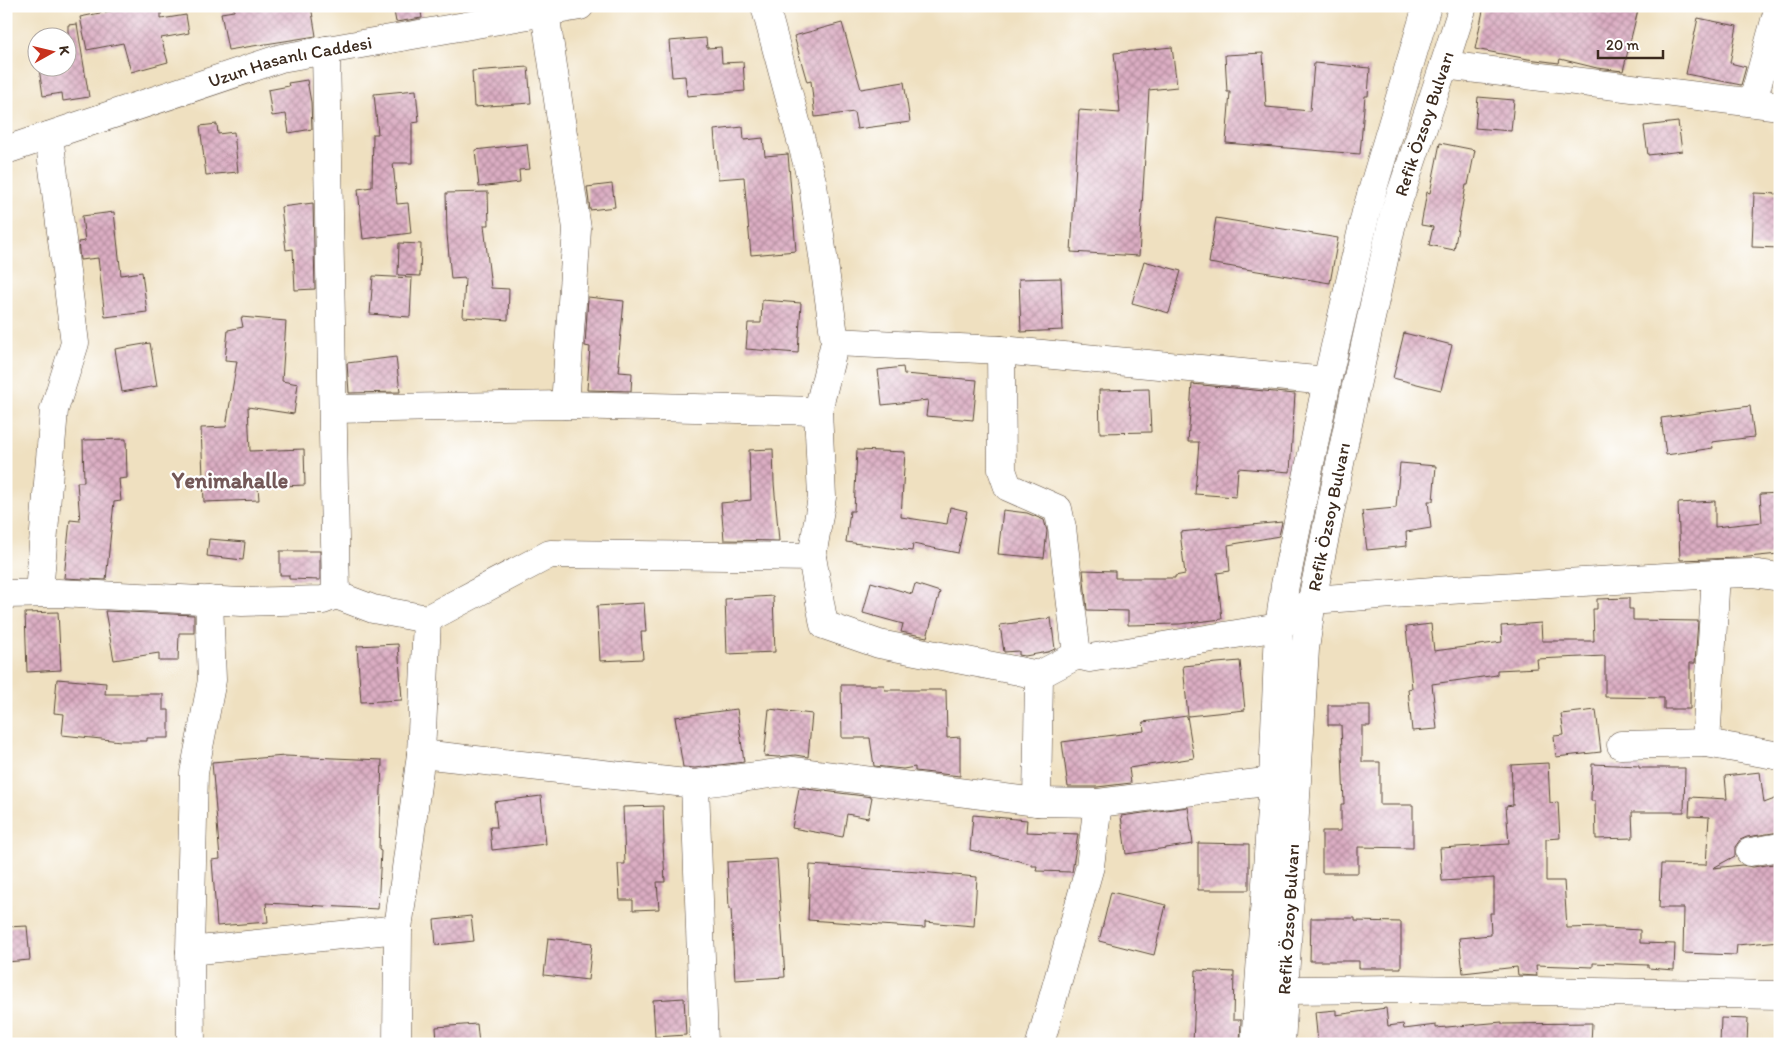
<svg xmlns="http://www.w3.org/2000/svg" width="1786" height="1050" viewBox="0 0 1786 1050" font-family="Itim,sans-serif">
	<defs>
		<pattern id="building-cross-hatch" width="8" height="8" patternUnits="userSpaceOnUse" patternTransform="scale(1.25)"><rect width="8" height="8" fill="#dbadc3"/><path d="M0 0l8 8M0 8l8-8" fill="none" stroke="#b38d9e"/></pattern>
	</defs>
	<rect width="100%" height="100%" fill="#fff"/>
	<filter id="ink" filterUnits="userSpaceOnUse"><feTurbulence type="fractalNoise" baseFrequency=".02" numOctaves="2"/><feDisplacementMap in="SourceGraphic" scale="10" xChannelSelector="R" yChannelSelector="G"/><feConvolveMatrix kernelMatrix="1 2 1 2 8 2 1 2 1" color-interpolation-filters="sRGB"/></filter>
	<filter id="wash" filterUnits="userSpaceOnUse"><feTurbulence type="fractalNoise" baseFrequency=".0096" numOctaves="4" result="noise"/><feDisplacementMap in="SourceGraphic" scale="20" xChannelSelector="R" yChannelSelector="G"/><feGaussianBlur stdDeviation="1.12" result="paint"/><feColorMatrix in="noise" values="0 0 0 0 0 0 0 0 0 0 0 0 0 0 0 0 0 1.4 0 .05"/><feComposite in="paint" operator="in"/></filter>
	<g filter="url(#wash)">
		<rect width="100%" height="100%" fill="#efe0c0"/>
		<g id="blocks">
			<g fill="url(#building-cross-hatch)">
				<polygon points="135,6 161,6 161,19 186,15 189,33 161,38 168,62 131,72 123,43 87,50 80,17"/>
				<polygon points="234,6 311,6 316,36 228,50 221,13 234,11"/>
				<polygon points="393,6 420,6 422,18 396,22"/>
				<polygon points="1484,6 1639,6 1623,71 1597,68 1560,59 1559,63 1528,59 1475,49"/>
				<polygon points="1698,18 1737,26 1730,63 1746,67 1741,85 1686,74"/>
				<polygon points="842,23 861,89 904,82 910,122 857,129 854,112 815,117 811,81 807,82 794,36"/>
				<polygon points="77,24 89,97 63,101 62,93 43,96 39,68 68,68 68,25"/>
				<polygon points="706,38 707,48 721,47 722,63 743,62 745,91 687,96 685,76 672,77 669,41"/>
				<polygon points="1172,47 1177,87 1149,90 1139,256 1071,252 1079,110 1120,113 1114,53"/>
				<polygon points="1263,53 1266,107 1310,111 1314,63 1370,68 1368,96 1365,96 1360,154 1226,143 1230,92 1227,92 1225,55"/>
				<polygon points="528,67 531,103 474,107 472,71"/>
				<polygon points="307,80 311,102 312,129 289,133 286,114 272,116 268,90 289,86 288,83"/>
				<polygon points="416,90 419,122 412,123 412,163 393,163 397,204 408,203 411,233 363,239 358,189 372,187 373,134 378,134 374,94"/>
				<polygon points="1478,97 1514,100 1511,131 1475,128"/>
				<polygon points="1678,122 1682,151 1648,155 1644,126"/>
				<polygon points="217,124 218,134 234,132 238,172 206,175 200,126"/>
				<polygon points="743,127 744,140 763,138 765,156 788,154 796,251 751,255 744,177 718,179 714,130"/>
				<polygon points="1440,143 1475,150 1468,185 1466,185 1454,250 1429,245 1433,227 1421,225 1427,192 1430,193"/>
				<polygon points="527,144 530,169 519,170 520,182 479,187 475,150"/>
				<polygon points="612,184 615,207 590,210 587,187"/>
				<polygon points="488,192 489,225 484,225 491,288 509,289 508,320 463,317 465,278 451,279 447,234 446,193"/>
				<polygon points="1754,193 1780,194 1780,248 1752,247"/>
				<polygon points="313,203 315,289 295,290 293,249 286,250 281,207"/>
				<polygon points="114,212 121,275 142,272 147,312 105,317 98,258 80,260 78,242 85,241 82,216"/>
				<polygon points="1216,218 1338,238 1330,283 1209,263"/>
				<polygon points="399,243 421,244 420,276 398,275"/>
				<polygon points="1144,261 1181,271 1169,313 1132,303"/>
				<polygon points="373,276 412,278 410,317 370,314"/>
				<polygon points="1061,278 1063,330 1021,332 1019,279"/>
				<polygon points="588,297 624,301 618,364 620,364 619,372 632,373 631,391 587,390 590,347 585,346"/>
				<polygon points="762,300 801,303 798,353 746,349 748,323 761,323"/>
				<polygon points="241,317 286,321 282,381 298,384 294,414 248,407 250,451 304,449 305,485 258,487 259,500 204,502 201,428 226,427 237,361 225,360 228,330 243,327"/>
				<polygon points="1404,333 1452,345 1441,390 1393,378"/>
				<polygon points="150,343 157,386 122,392 115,349"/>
				<polygon points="396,357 400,392 349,393 347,363"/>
				<polygon points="903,367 904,374 977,380 973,420 926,416 928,400 882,405 878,370"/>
				<polygon points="1192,384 1295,394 1290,472 1238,468 1236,497 1195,494 1199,442 1188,442"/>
				<polygon points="1149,389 1151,432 1100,433 1099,390"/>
				<polygon points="1750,406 1754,437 1712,442 1713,448 1666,455 1661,418"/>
				<polygon points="126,439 127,478 119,479 121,501 114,502 106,580 64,578 70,520 80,521 77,482 84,482 83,440"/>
				<polygon points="773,449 774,483 779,541 724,540 721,503 751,500 749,450"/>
				<polygon points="857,450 905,452 901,517 947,524 950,507 967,511 958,553 913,544 912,551 846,542 850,511 854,511"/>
				<polygon points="1400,463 1436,466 1433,501 1428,501 1431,528 1406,532 1407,546 1367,550 1362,511 1396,508"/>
				<polygon points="1780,493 1780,534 1777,534 1779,554 1738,558 1680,560 1678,503 1715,501 1715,527 1762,522 1760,494"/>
				<polygon points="1003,510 1027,513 1044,520 1047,531 1044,558 998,554"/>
				<polygon points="1282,522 1279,536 1228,545 1230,571 1217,573 1222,619 1180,624 1128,625 1128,611 1087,610 1083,570 1115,571 1115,578 1175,578 1175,576 1185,574 1180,532"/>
				<polygon points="209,539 245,542 243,560 207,556"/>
				<polygon points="280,551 320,551 320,580 289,579 289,575 280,575"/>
				<polygon points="871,582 912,594 915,584 940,592 927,637 901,632 903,624 863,613"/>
				<polygon points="773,596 775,652 727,654 725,599"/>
				<polygon points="1629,598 1629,609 1633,609 1633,620 1698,621 1695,663 1690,663 1690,709 1664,709 1664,698 1605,697 1605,656 1537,659 1538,668 1497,670 1497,675 1432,684 1437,729 1412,731 1408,689 1412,688 1406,627 1431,624 1434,651 1502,642 1501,626 1541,623 1542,641 1594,641 1593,609 1597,609 1597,599"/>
				<polygon points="644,603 646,632 641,632 643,659 600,661 597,606"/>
				<polygon points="105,611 194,615 194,633 179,633 178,661 159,661 159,653 114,660"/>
				<polygon points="58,612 61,670 27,672 25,613"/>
				<polygon points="1051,618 1055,649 1048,652 1025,656 1019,655 1019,651 1004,652 1000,625"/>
				<polygon points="398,644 402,700 361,702 357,646"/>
				<polygon points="1240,661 1245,710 1188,716 1183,666"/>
				<polygon points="57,679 106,683 105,694 163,694 163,710 169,710 169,738 147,738 147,741 121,741 62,735 64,714 54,713"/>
				<polygon points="841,685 884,685 885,690 946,690 947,738 960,737 960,776 915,771 915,767 903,769 874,766 870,738 842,738"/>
				<polygon points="1328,705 1370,705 1370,726 1362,726 1362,762 1380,762 1380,805 1413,805 1413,848 1358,847 1358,873 1322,873 1322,831 1341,831 1341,804 1344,804 1341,725 1328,725"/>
				<polygon points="737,709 744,762 695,768 683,767 675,717"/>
				<polygon points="769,709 812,714 808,757 795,755 778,757 764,756"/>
				<polygon points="1596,710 1601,752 1556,757 1554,736 1564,735 1561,714"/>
				<polygon points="1187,716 1194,758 1129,768 1131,783 1097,787 1068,787 1062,742 1144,731 1143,722"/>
				<polygon points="285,756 382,760 379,850 381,851 378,909 266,903 268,922 217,926 212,860 220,859 212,762"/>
				<polygon points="1548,763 1550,803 1558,802 1560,838 1546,839 1546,881 1564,881 1567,928 1604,927 1604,928 1640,930 1640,943 1675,944 1674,970 1648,968 1648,965 1593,963 1593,967 1536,965 1537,976 1518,975 1517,967 1463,973 1459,938 1491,935 1490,913 1494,913 1494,878 1442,881 1440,848 1509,844 1506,806 1513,805 1511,765"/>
				<polygon points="1592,764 1639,766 1639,768 1685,768 1684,812 1632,812 1633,838 1596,839 1595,801 1591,801"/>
				<polygon points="1760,772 1764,803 1780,797 1780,832 1747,837 1740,840 1735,847 1735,856 1713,868 1742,865 1753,867 1780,863 1780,941 1737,945 1736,955 1683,953 1684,908 1659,908 1661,864 1706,865 1709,817 1689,816 1690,797 1727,799 1725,776"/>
				<polygon points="799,788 872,797 868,818 847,814 843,837 792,828"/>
				<polygon points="541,796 546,844 492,850 490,827 497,827 494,802"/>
				<polygon points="663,806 664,844 663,844 665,882 657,882 659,909 633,910 633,900 620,900 618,864 625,864 623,807"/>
				<polygon points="1188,807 1193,844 1126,854 1121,816"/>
				<polygon points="973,815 1027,820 1026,832 1078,834 1072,872 1036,871 1037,866 1032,866 1032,864 970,850"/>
				<polygon points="1198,843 1249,844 1249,890 1198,890"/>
				<polygon points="777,859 785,977 735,980 731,909 729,909 727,862"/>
				<polygon points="810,865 919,872 977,877 974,926 925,922 925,928 808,920"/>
				<polygon points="1111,892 1166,905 1154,955 1099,941"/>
				<polygon points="471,916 474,941 436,945 434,920"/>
				<polygon points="1311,918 1355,918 1355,921 1401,922 1401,968 1359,968 1359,961 1310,961"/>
				<polygon points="27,926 30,960 6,962 6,927"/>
				<polygon points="548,938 592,943 588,980 544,975"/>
				<polygon points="1196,970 1234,972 1233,1020 1241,1020 1240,1044 1193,1044"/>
				<polygon points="684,998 686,1035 655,1037 653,1000"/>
				<polygon points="1386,1008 1388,1026 1403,1024 1404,1029 1436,1025 1436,1028 1502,1022 1502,1024 1592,1023 1591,1044 1318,1044 1315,1012 1336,1010 1336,1015"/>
				<polygon points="1721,1018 1748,1019 1747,1044 1720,1044"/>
				<polygon points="477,1024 479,1044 437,1044 436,1027"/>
			</g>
		</g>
	</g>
	<g filter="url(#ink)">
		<use href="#blocks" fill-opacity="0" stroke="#564536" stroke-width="1"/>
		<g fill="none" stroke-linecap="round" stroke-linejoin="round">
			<defs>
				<g id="minor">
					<polyline points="765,6 813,185 835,342 818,411 822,497 812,557 824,625 879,644 1039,675 1077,655 1090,658 1279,627 1312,600 1433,591 1716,574 1752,573 1780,577"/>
					<polyline points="545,12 577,229 565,405"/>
					<polyline points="326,50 336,595"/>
					<polyline points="1444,65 1780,106"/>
					<polyline points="1753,101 1779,6"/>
					<path id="s1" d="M 6,150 L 281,58 L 580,6"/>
					<polyline points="835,342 1001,350 1327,381"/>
					<polyline points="1001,350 1002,470 1008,487 1058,509 1062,528 1077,655"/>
					<polyline points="333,409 565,405 818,411"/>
					<polyline points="39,593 54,410 75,343 49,136"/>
					<polyline points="6,594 58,593 242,602 323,600 336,595 373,609 427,619 550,554 812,557"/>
					<polyline points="1706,743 1716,574"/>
					<polyline points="1621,745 1706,743 1780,756"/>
					<polyline points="421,754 695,784 704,1044"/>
					<polyline points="695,784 793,771 1037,802 1098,803 1273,781"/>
					<polyline points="1037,802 1039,675"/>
					<polyline points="1750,852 1780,847"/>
					<polyline points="190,951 398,929"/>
					<polyline points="1283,990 1403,989 1780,995"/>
					<polyline points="191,1044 190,951 194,773 212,680 209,600"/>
					<polyline points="397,1044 398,929 421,754 427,619"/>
					<polyline points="1040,1044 1090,866 1098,803"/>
					<polyline points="1255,1044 1273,781 1279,627 1285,585 1327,381 1366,212 1427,6"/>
					<path id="s2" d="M 1281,1044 L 1305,649 L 1312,600 L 1354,395 L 1394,214 L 1444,65 L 1463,6"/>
				</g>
			</defs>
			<use href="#minor" stroke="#564536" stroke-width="29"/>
			<use href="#minor" stroke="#fff" stroke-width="28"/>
		</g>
	</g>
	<g text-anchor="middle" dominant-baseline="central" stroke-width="4.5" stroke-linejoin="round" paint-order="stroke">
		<g font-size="18" fill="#3b2a1e" stroke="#fff">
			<text stroke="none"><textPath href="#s1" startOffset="298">Uzun Hasanlı Caddesi</textPath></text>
			<text stroke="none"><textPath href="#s2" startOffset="935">Refik Özsoy Bulvarı</textPath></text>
			<text stroke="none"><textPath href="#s2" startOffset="530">Refik Özsoy Bulvarı</textPath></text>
			<text stroke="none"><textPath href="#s2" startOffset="125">Refik Özsoy Bulvarı</textPath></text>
		</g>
		<g font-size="22" font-weight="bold" fill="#735858" stroke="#fff">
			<text x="230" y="480">Yenimahalle</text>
		</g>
	</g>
	<rect width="1786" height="1050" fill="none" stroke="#fff" stroke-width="25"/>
	<g transform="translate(52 52) rotate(82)"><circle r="24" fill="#ffffff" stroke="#b1aaa5"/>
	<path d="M0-4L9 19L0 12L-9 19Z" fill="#c8321e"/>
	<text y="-8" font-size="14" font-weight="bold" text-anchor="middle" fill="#3b2a1e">K</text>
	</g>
	<path d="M1598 50v8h65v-8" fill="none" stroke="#3b2a1e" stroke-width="2.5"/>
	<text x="1606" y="50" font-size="15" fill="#3b2a1e" stroke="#ffffff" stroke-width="4" paint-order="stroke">20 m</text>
</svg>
